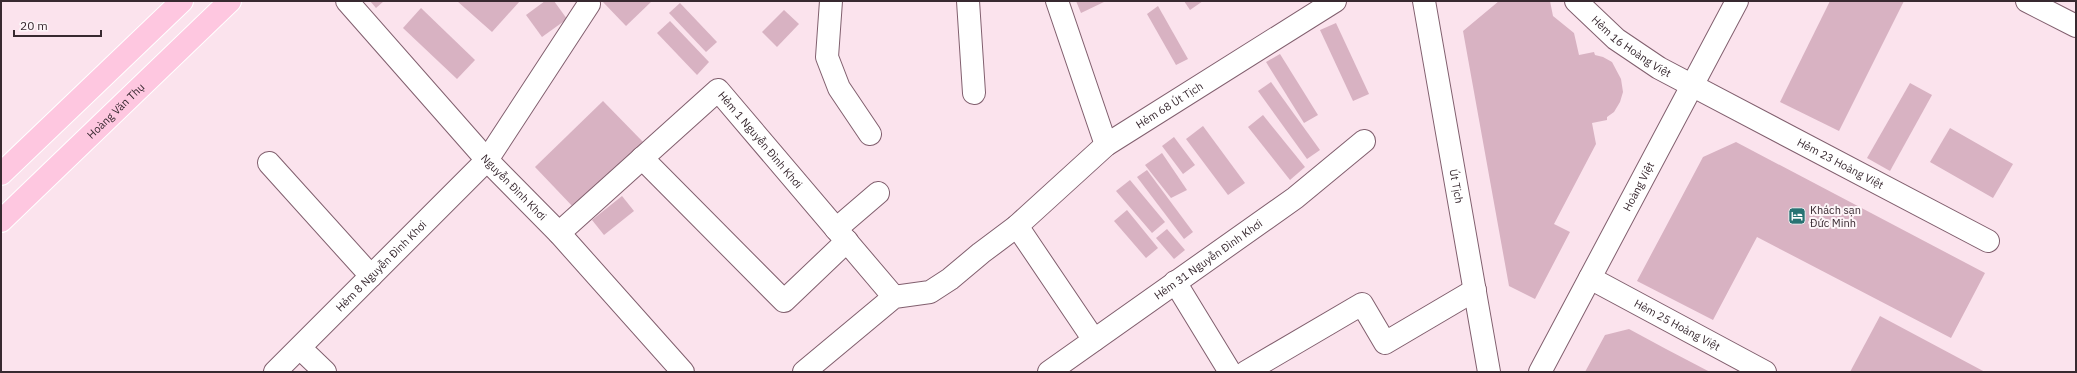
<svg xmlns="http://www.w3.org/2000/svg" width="2077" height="373" viewBox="0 0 2077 373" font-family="'IBM Plex Sans',sans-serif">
	<rect width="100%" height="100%" fill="#fbe3ed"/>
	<g fill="#d8b2c2">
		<polygon points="370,1 384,1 376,8"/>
		<polygon points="457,1 520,1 492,32"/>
		<polygon points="545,1 554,1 567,19 542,37 526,15"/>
		<polygon points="602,1 652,1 626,26"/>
		<polygon points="1076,1 1106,1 1081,13"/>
		<polygon points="1184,1 1203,1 1190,10"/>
		<polygon points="1499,1 1550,1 1553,16 1574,33 1579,55 1594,52 1595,55 1603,57 1612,62 1621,79 1623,92 1620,102 1614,112 1607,117 1607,120 1592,123 1596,144 1554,224 1570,232 1535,299 1509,286 1463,31"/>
		<polygon points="1830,1 1904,1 1839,131 1780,102"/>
		<polygon points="680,3 717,42 706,52 669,13"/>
		<polygon points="1158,6 1188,59 1176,65 1147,14"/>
		<polygon points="421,8 475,60 457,79 403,28"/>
		<polygon points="784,10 799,24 777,47 762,32"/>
		<polygon points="670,21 709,62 697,75 657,33"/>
		<polygon points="1336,23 1369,94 1353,101 1320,30"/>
		<polygon points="1280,54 1318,115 1304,123 1266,62"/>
		<polygon points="1271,82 1320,150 1307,159 1258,91"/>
		<polygon points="1910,83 1932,95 1890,171 1867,158"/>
		<polygon points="603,101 644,143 575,209 535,167"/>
		<polygon points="1263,115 1305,167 1290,180 1248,127"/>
		<polygon points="1203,126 1245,183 1228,195 1186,139"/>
		<polygon points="1950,128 2013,164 1993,198 1930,162"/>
		<polygon points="1174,137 1195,165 1183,174 1162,146"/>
		<polygon points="1736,142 1985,273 1951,338 1757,237 1713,320 1637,281 1703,157"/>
		<polygon points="1162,153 1187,190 1171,198 1145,165"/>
		<polygon points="1147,170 1193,232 1184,239 1137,177"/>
		<polygon points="1130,180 1165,222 1152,233 1116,191"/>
		<polygon points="622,196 634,211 604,235 592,220"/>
		<polygon points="1127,210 1158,248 1146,258 1114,221"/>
		<polygon points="1167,229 1185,250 1174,259 1156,238"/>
		<polygon points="1880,316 1985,372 1850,372"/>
		<polygon points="1629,329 1666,349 1710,372 1585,372 1605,335"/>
	</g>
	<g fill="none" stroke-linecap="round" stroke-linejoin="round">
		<defs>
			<g id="minor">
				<path id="s1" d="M 347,1 L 487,160 L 559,233 L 683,372"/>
				<polyline points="831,1 827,57 839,88 870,134"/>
				<polyline points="968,1 974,93"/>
				<polyline points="1057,1 1106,145"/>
				<path id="s2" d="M 1424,1 L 1489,372"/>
				<path id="s3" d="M 1576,1 L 1616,39 L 1659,68 L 1988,241"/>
				<polyline points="2027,1 2076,26"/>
				<polyline points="642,158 784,301 847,241"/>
				<polyline points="269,163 371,276"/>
				<polyline points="1017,226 1094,340"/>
				<polyline points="836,229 878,193"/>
				<path id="s4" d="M 559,233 L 718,90 L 894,297"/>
				<path id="s5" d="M 1590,278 L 1765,372"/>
				<polyline points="1175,282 1230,372"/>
				<polyline points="300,348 325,372"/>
				<path id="s6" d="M 275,372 L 487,160 L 589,4"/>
				<path id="s7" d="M 804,372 L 894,297 L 930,292 L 950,279 L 981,253 L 1017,226 L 1106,145 L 1335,1"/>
				<path id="s8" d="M 1049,372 L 1295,198 L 1364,141"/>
				<polyline points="1246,372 1362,304 1385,343 1475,290"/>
				<path id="s9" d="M 1540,372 L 1737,1"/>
			</g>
			<g id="major">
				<polyline points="1,174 182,1"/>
				<path id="s10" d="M 1,221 L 230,1"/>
			</g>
		</defs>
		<use href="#minor" stroke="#815f6e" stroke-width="24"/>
		<use href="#major" stroke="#fff" stroke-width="24"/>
		<use href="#minor" stroke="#fff" stroke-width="22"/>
		<use href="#major" stroke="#fec7e0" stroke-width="22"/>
	</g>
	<defs>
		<symbol id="hotel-square" viewBox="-11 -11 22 22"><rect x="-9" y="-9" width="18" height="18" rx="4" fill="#287373" stroke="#fdf5f8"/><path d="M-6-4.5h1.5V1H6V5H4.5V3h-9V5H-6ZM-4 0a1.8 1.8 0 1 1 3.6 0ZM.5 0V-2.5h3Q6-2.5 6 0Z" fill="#fff"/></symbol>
	</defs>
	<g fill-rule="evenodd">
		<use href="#hotel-square" x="1787" y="206" width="20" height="20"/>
	</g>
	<g text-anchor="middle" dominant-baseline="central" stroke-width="4" stroke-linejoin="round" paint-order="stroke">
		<g font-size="11" fill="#382930" stroke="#fdf5f8">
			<text stroke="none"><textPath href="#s3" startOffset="72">Hẻm 16 Hoàng Việt</textPath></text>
			<text stroke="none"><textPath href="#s7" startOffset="458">Hẻm 68 Út Tịch</textPath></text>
			<text stroke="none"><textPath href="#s10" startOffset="159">Hoàng Văn Thụ</textPath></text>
			<text stroke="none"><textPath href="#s4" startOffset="279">Hẻm 1 Nguyễn Đình Khơi</textPath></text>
			<text stroke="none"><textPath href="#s3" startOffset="312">Hẻm 23 Hoàng Việt</textPath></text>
			<text stroke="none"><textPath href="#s2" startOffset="188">Út Tịch</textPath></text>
			<text stroke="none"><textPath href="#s1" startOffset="250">Nguyễn Đình Khơi</textPath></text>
			<text stroke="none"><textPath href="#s9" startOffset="210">Hoàng Việt</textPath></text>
			<text stroke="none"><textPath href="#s8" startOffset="195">Hẻm 31 Nguyễn Đình Khơi</textPath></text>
			<text stroke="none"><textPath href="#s6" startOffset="150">Hẻm 8 Nguyễn Đình Khơi</textPath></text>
			<text stroke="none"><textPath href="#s5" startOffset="99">Hẻm 25 Hoàng Việt</textPath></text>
		</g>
		<g font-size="11" fill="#382930" stroke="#fdf5f8" text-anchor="start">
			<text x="1810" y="210">Khách sạn<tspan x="1810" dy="13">Đức Minh</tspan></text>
		</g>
	</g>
	<rect width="2077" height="373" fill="none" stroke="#382930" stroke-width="4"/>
	<path d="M14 30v6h87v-6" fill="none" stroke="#382930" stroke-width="2"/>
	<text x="20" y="30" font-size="12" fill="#382930" stroke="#fdf5f8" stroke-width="3" paint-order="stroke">20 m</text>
</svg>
